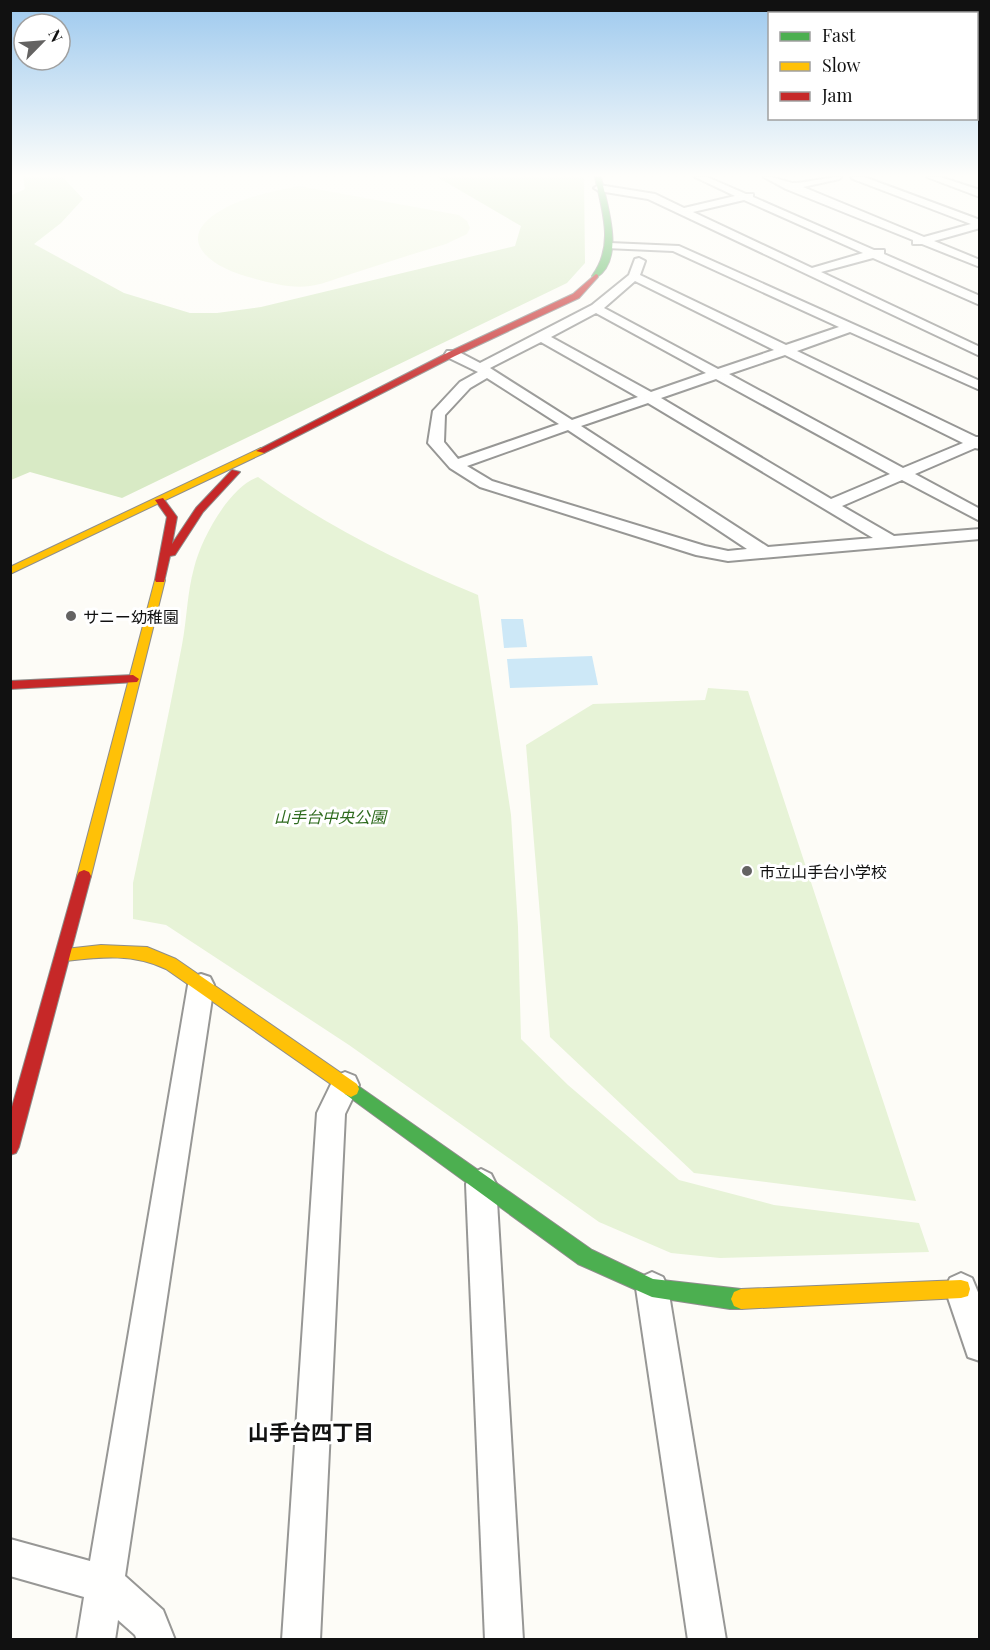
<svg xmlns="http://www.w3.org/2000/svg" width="990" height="1650" viewBox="0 0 990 1650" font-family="'Playfair Display','Noto Sans JP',serif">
	<rect width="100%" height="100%" fill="#fdfcf7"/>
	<g fill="#e7f3d7">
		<path d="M 258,477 C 326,526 401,563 478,595 L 511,815 L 518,927 L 521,1039 L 568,1085 L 679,1180 L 774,1205 L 919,1223 L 929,1252 L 720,1258 L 671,1253 L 599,1222 L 349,1045 L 166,925 L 133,919 L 133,883 C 150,803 167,724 182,645 C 187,619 187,593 194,568 C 201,539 229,487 258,477 Z"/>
		<polygon points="708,688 748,691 916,1201 694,1173 550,1037 526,745 593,704 705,700"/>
	</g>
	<polygon fill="#d8eac5" points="23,177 63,177 83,199 61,223 34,244 124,293 190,313 217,313 261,307 515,246 521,226 437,177 584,177 585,263 567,283 122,498 30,472 11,480 10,196 25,189"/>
	<path fill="#f0f6e1" d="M 299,186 L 459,215 L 467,221 L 470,228 L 467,234 L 446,244 C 415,253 385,263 354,273 C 340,277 325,284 310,286 C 293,289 269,283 252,278 C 211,268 169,238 225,208 C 248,196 274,191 299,186 Z"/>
	<g fill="#cde8f7">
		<polygon points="501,619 523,619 527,647 504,648"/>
		<polygon points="592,656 598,685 510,688 507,659"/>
	</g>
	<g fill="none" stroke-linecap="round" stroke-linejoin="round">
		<defs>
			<g id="street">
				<path d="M 695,177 L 707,177 L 746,194 L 753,194 L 753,197 L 874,250 L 884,250 L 884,254 L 980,296 L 980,305 L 873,258 L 821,272 L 980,347 L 980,356 L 648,199 L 599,191 L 594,188 L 599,185 L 655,194 L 684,208 L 735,196 ZM 744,200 L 863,253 L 812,268 L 693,212 Z"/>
				<path d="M 764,177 C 775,176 782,181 792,183 C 801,184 827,177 841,177 L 839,179 L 803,187 L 924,237 L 971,224 L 853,179 L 851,177 L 864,177 L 980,220 L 980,228 L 934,241 L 980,260 L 980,267 L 922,244 L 913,244 L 913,240 L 786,189 Z"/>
				<polygon points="927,177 940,177 980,190 980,197"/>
				<path d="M 610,243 L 679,246 L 980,381 L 980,390 L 850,332 L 797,351 L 976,437 L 980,437 L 980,449 L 975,448 L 915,474 L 980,509 L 980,521 L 902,480 L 842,506 L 894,536 L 980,529 L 980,539 L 728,561 L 696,555 L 480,487 L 450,468 L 428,443 L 433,411 L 460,382 L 478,372 L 447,357 L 445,354 L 447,351 L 457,351 L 480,363 L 592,305 L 629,275 L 635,259 L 639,258 L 645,261 L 640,275 L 786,345 L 839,327 L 673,251 L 606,248 L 606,244 ZM 635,281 L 774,350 L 718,369 L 604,308 ZM 596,313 L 706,373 L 651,392 L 551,337 ZM 541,342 L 638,397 L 572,420 L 490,368 ZM 785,355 L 963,443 L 903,468 L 729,374 ZM 487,378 L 559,424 L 458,459 L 444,442 L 445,415 L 470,388 ZM 716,379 L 890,474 L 831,499 L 661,398 ZM 648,403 L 873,538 L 768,547 L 581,426 ZM 568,430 L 747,549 L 728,551 L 705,546 L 492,481 L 467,466 Z"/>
				<polygon points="201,974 210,977 214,985 125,1576 163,1610 175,1640 137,1640 135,1635 118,1620 115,1640 77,1640 84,1597 10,1576 10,1539 90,1561 188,985 192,977"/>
				<polygon points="345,1072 355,1076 359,1085 345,1114 320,1640 282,1640 317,1113 335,1076"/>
				<polygon points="481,1169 491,1174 496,1184 523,1640 485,1640 466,1184 471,1174"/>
				<polygon points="652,1272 663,1277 668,1288 726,1640 688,1640 636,1288 641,1277"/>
				<polygon points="961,1273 972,1278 980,1297 980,1361 968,1357 945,1289 950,1278"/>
			</g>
			<g id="fast">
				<path d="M 595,177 L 601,177 C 607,205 626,259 596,278 L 592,276 C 615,245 602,211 595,177 Z"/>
				<polygon points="351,1081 592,1250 653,1279 741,1289 748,1292 751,1299 748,1306 741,1309 730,1309 652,1297 578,1264 345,1094 343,1089 345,1084"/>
			</g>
			<g id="slow">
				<polygon points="261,448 266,451 264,453 10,574 10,567"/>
				<polygon points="160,577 165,580 91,876 89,880 79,880 77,876 155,580"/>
				<path d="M 101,945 L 147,947 L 176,959 L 357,1084 L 359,1089 L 357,1094 L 351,1097 L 345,1094 L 166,969 C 132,953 101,957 65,961 L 60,959 L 57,955 L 60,951 L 65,949 Z"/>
				<polygon points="961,1280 968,1282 970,1289 968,1296 961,1298 741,1309 734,1306 731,1299 734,1292 741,1289"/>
			</g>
			<g id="jam">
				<polygon points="596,274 598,275 598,277 579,298 455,356 264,453 256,451 449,352 573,294"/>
				<polygon points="232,470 240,472 203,512 175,555 170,556 164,582 156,582 155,580 167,517 155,500 163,498 177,517 172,544 196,508"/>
				<polygon points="133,675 139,679 137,682 10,689 10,681"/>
				<polygon points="84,870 89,872 91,876 19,1147 16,1153 10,1155 10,1114 77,876 79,872"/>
			</g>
		</defs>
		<use href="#street" stroke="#979795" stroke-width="4"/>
		<use href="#fast" stroke="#8e8d8b" stroke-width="2"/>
		<use href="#slow" stroke="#8e8d8b" stroke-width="2"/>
		<use href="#jam" stroke="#8e8d8b" stroke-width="2"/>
		<use href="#street" fill="#fffffe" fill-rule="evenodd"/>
		<use href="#fast" fill="#4caf50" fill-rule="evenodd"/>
		<use href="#slow" fill="#ffc107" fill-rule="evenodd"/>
		<use href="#jam" fill="#c62828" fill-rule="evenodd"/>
	</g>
	<linearGradient id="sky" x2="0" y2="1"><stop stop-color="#9dc9ee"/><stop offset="0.43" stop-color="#fefefb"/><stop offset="1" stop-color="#fefefb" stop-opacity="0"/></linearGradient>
	<rect width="990" height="408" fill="url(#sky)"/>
	<g fill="#646362" stroke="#fff" stroke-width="2">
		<circle cx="71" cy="616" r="6"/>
		<circle cx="747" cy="871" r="6"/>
	</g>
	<g text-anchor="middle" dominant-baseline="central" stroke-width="6" stroke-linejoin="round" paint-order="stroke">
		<g font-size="16" fill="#111" stroke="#fff" text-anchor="start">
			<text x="83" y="616">サニー幼稚園</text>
			<text x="759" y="871">市立山手台小学校</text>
		</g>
		<g font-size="16" font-style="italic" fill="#2f6b1f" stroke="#fff">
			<text x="330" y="816">山手台中央公園</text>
		</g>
		<g font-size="21" font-weight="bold" fill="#111" stroke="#fff">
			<text x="311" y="1431">山手台四丁目</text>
		</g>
	</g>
	<rect width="990" height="1650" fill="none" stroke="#111111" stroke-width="24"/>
	<rect x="768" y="12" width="210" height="108" fill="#ffffff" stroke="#a0a0a0" stroke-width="1.5"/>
	<rect x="780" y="32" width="30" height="9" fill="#4caf50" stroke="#a0a0a0" stroke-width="1.5"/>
	<text x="822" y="42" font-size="18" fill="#111111">Fast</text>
	<rect x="780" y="62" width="30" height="9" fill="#ffc107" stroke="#a0a0a0" stroke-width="1.5"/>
	<text x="822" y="72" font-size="18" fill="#111111">Slow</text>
	<rect x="780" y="92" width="30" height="9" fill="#c62828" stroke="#a0a0a0" stroke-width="1.5"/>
	<text x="822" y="102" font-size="18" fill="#111111">Jam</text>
	<g transform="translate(42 42) rotate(65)"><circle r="28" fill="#ffffff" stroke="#a0a0a0" stroke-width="1.5"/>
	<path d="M0-4.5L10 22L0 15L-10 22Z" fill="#646362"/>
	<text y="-9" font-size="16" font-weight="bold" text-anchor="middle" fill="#111111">N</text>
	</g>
</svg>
